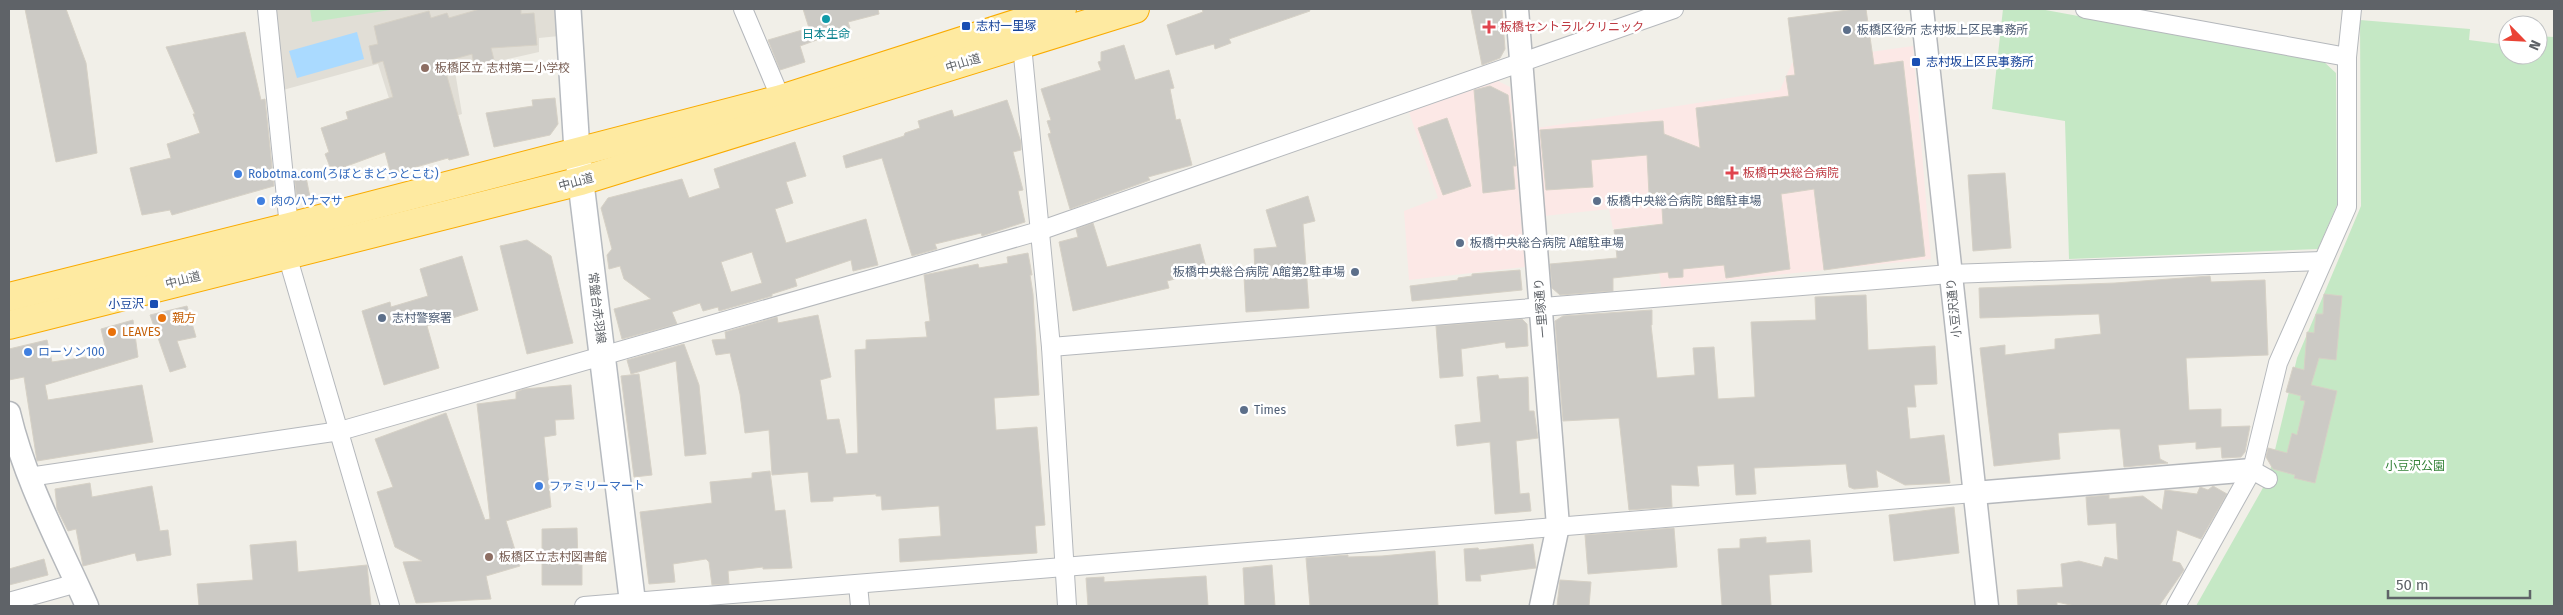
<svg xmlns="http://www.w3.org/2000/svg" width="2563" height="615" viewBox="0 0 2563 615" font-family="'Fira Sans','Noto Sans JP',sans-serif">
	<rect width="100%" height="100%" fill="#f1efe8"/>
	<polygon fill="#e1ded6" points="276,9 557,9 559,36 539,38 539,52 455,71 462,114 400,133 378,64 283,90"/>
	<polygon fill="#fce8e6" points="1913,46 1931,259 1661,287 1653,224 1613,229 1609,209 1544,216 1538,146 1515,147 1525,267 1409,280 1404,211 1438,198 1409,112 1498,81 1510,87 1514,139 1538,138 1537,128 1780,90 1792,63"/>
	<g fill="#c5e8c5">
		<polygon points="310,9 397,9 312,22"/>
		<polygon points="2003,9 2040,9 2323,61 2336,73 2337,205 2318,249 2069,259 2065,121 1992,109"/>
		<polygon points="2360,20 2470,29 2469,40 2508,45 2508,55 2538,55 2538,36 2554,37 2554,606 2196,606 2268,479 2297,358 2361,206"/>
	</g>
	<polygon fill="#aadaff" points="357,32 364,59 297,78 289,51"/>
	<g fill="#cccac5" stroke="#d6d1c6" fill-rule="evenodd">
		<polygon points="25,9 66,9 86,63 97,153 56,162"/>
		<polygon points="480,9 521,9 521,14 534,13 537,45 491,48 494,60 474,65 472,54 443,62 469,155 449,160 448,158 391,174 385,152 336,170 335,166 330,167 325,154 329,152 321,128 348,119 346,112 393,97 383,61 373,64 369,46 378,44 374,26 429,11 431,18 447,13 449,18"/>
		<polygon points="803,9 878,9 879,14 848,22 850,28 800,46 805,62 780,70 768,40 809,28"/>
		<polygon points="1202,9 1309,9 1310,11 1229,39 1231,43 1215,49 1214,44 1176,55 1167,25 1203,12"/>
		<polygon points="1471,9 1502,9 1505,49 1500,58 1482,65"/>
		<polygon points="1855,9 1866,9 1874,65 1903,61 1925,256 1824,270 1814,189 1781,194 1790,269 1726,278 1724,265 1683,269 1683,277 1669,278 1668,272 1613,278 1613,291 1560,295 1552,288 1550,264 1617,258 1614,230 1663,224 1661,193 1649,194 1647,155 1591,160 1593,187 1546,190 1540,130 1663,121 1664,134 1700,148 1696,108 1789,96 1786,76 1795,75 1788,18"/>
		<polygon points="245,32 261,100 265,99 274,186 172,215 170,210 142,215 130,168 171,158 167,144 200,133 193,114 195,114 166,47"/>
		<polygon points="1124,45 1135,80 1169,70 1174,88 1170,89 1176,120 1180,119 1192,165 1148,177 1150,180 1070,209 1048,134 1051,133 1047,121 1051,120 1041,89 1101,70 1098,62 1101,61 1101,52"/>
		<polygon points="1490,86 1508,95 1516,166 1513,166 1515,189 1483,193 1474,90"/>
		<polygon points="555,98 558,124 550,135 494,147 486,113 533,106 532,100"/>
		<polygon points="1007,100 1021,142 1021,150 1013,152 1023,190 1018,191 1025,222 982,236 981,233 935,244 937,249 912,256 882,158 846,168 843,156 904,136 905,133 920,128 918,121 952,110 954,117"/>
		<polygon points="1447,118 1471,186 1443,195 1418,128"/>
		<path d="M 795,142 L 806,176 L 786,182 L 793,203 L 775,209 L 786,243 L 866,219 L 878,265 L 853,271 L 851,260 L 795,279 L 797,286 L 772,294 L 772,296 L 719,311 L 718,307 L 703,311 L 700,303 L 672,312 L 677,324 L 622,339 L 614,309 L 651,299 L 624,279 L 620,266 L 609,269 L 607,255 L 612,249 L 601,208 L 608,198 L 682,179 L 689,198 L 720,188 L 714,169 ZM 752,252 L 762,283 L 731,292 L 721,262 Z"/>
		<polygon points="305,172 310,197 297,200 294,175"/>
		<polygon points="2005,173 2011,248 1973,251 1968,175"/>
		<polygon points="1308,196 1315,221 1303,224 1309,308 1246,312 1244,277 1255,276 1254,249 1277,247 1266,210"/>
		<polygon points="1093,223 1107,267 1200,244 1207,271 1167,281 1169,288 1073,311 1059,242 1078,237 1076,229"/>
		<polygon points="527,240 551,256 573,343 527,354 500,246"/>
		<polygon points="1028,253 1032,275 1030,275 1033,294 1039,395 994,398 996,430 1037,427 1045,525 1035,526 1037,553 900,562 899,539 941,536 939,506 882,510 881,496 876,496 876,494 833,497 833,501 811,502 808,472 772,475 769,430 745,433 740,394 730,353 716,355 712,340 726,339 725,332 777,317 778,323 818,315 831,377 820,380 827,420 839,419 846,454 858,453 855,350 866,349 866,340 927,337 925,322 930,321 924,275 978,264 979,268 1008,263 1007,257"/>
		<polygon points="462,256 478,310 427,326 439,368 384,385 362,311 390,302 391,307 428,296 420,269"/>
		<polygon points="1520,270 1522,290 1412,301 1410,286 1458,280 1458,278 1472,276 1472,274"/>
		<polygon points="2210,276 2211,282 2265,280 2268,355 2186,358 2189,410 2221,409 2221,427 2250,426 2245,452 2241,457 2222,458 2221,447 2196,449 2196,442 2158,445 2160,459 2168,463 2124,467 2120,429 2110,429 2058,433 2060,459 1994,466 1980,348 2005,345 2005,355 2055,349 2055,339 2101,334 2099,314 1980,318 1979,288 2115,283"/>
		<polygon points="2324,294 2342,296 2336,360 2319,358 2311,385 2337,391 2315,483 2294,478 2295,475 2273,469 2266,457 2268,448 2287,453 2292,433 2297,435 2305,401 2300,400 2301,396 2286,392 2293,367 2304,370 2307,332 2314,333 2316,314 2323,314"/>
		<polygon points="1866,295 1868,350 1935,346 1937,384 1914,385 1916,407 1907,407 1910,439 1944,435 1950,483 1905,485 1876,470 1878,487 1854,489 1849,487 1846,464 1754,468 1756,494 1736,495 1734,464 1697,466 1699,486 1671,485 1672,507 1629,510 1619,418 1563,421 1555,321 1563,316 1652,310 1652,325 1651,325 1657,378 1695,375 1693,348 1714,347 1718,399 1755,397 1751,322 1816,320 1815,297"/>
		<polygon points="187,306 196,337 177,341 186,367 170,372 150,315"/>
		<polygon points="1522,319 1527,324 1528,346 1506,348 1505,342 1461,349 1463,376 1440,378 1436,326"/>
		<polygon points="133,320 138,357 45,385 48,400 142,385 153,442 37,461 24,377 9,380 9,349 47,340 52,362 107,354 101,329"/>
		<polygon points="684,344 699,385 706,454 685,456 676,361 631,374 627,360"/>
		<polygon points="639,374 652,475 634,477 621,376"/>
		<polygon points="1498,375 1499,379 1528,377 1529,411 1534,411 1538,438 1516,441 1520,494 1529,493 1531,511 1495,514 1490,442 1457,446 1455,425 1481,422 1477,377"/>
		<polygon points="571,385 574,419 555,420 556,435 544,437 551,507 506,521 520,566 486,576 491,599 416,603 403,562 422,561 395,547 377,492 393,487 375,439 446,413 485,520 490,519 477,404 516,399 516,392 524,389"/>
		<polygon points="770,471 775,511 785,510 792,568 763,569 763,567 728,571 729,584 712,585 709,562 706,559 673,564 675,582 649,584 640,512 712,503 710,482 752,478 752,473"/>
		<polygon points="90,483 92,497 152,486 160,531 168,530 171,555 137,561 135,553 83,566 76,529 68,531 57,509 55,489"/>
		<polygon points="2213,486 2227,494 2201,539 2177,530 2172,561 2180,563 2184,570 2159,606 2075,606 2057,602 2057,606 2018,606 2017,590 2063,587 2061,564 2079,561 2102,567 2105,557 2118,560 2116,523 2088,525 2086,497 2109,495 2109,499 2143,496 2162,510 2165,490 2197,494 2200,487 2208,490"/>
		<polygon points="1954,507 1959,553 1894,561 1889,515"/>
		<polygon points="577,528 578,565 582,565 582,585 542,585 542,529"/>
		<polygon points="1674,528 1677,567 1588,574 1585,535"/>
		<polygon points="1766,537 1766,543 1810,540 1812,572 1769,575 1771,606 1722,606 1718,549 1740,548 1740,539"/>
		<polygon points="296,541 298,572 367,565 371,606 199,606 197,584 253,580 250,545"/>
		<polygon points="1533,544 1536,568 1480,575 1481,581 1466,581 1464,549 1478,548 1479,550"/>
		<polygon points="1435,551 1438,606 1310,606 1306,558 1348,555 1348,557 1382,556"/>
		<polygon points="44,559 48,575 9,585 9,569"/>
		<polygon points="1272,565 1275,606 1245,606 1243,568"/>
		<polygon points="1206,576 1208,606 1088,606 1086,578 1104,577 1104,582"/>
		<polygon points="1560,580 1591,582 1589,606 1557,606"/>
	</g>
	<g fill="none" stroke-linecap="round" stroke-linejoin="round">
		<defs>
			<g id="minor">
				<polyline points="267,9 289,227"/>
				<polyline points="743,9 781,99"/>
				<polyline points="2085,9 2347,57"/>
				<polyline points="1022,45 1051,347 1067,606"/>
				<polyline points="287,255 390,606"/>
				<polyline points="1051,347 1950,274 2322,261"/>
				<polyline points="2252,470 2268,479"/>
				<polyline points="29,477 340,431 1039,231 1674,9"/>
				<polyline points="858,585 860,606"/>
				<polyline points="9,602 77,583"/>
				<polyline points="584,606 1974,493"/>
				<polyline points="2176,606 2252,470 2278,363 2347,207 2347,57 2352,9"/>
			</g>
			<g id="tertiary">
				<polyline points="1517,9 1558,526 1541,606"/>
				<polyline points="1922,9 1987,606"/>
				<path d="M 9,413 C 25,481 59,543 87,606"/>
				<polyline points="1974,493 2252,470"/>
			</g>
			<polyline id="secondary" points="568,9 577,151 633,606"/>
			<g id="trunk">
				<polyline points="9,297 289,227 781,99 1062,9"/>
				<polyline points="9,325 581,181 1135,9"/>
			</g>
		</defs>
		<use href="#minor" stroke="#b5b8bc" stroke-width="20"/>
		<use href="#tertiary" stroke="#b5b8bc" stroke-width="25"/>
		<use href="#secondary" stroke="#b6babf" stroke-width="28"/>
		<use href="#trunk" stroke="#f9ab00" stroke-width="30"/>
		<use href="#minor" stroke="#fff" stroke-width="18"/>
		<use href="#tertiary" stroke="#fff" stroke-width="22"/>
		<use href="#secondary" stroke="#fff" stroke-width="25"/>
		<use href="#trunk" stroke="#feeaa1" stroke-width="28"/>
	</g>
	<circle fill="#0f9aa8" stroke="#fff" stroke-width="2" cx="826" cy="19" r="5"/>
	<g fill="#1a4fb4" stroke="#fff" stroke-width="2">
		<rect x="961" y="21" width="10" height="10" rx="2.5"/>
		<rect x="1911" y="57" width="10" height="10" rx="2.5"/>
		<rect x="149" y="299" width="10" height="10" rx="2.5"/>
	</g>
	<g fill="#e0444e" stroke="#fff" stroke-width="2">
		<path d="M1486.5 19.5h5v5h5v5h-5v5h-5v-5h-5v-5h5z"/>
		<path d="M1729.5 165.5h5v5h5v5h-5v5h-5v-5h-5v-5h5z"/>
	</g>
	<g fill="#5c6f8a" stroke="#fff" stroke-width="2">
		<circle cx="1847" cy="30" r="5"/>
		<circle cx="1597" cy="201" r="5"/>
		<circle cx="1460" cy="243" r="5"/>
		<circle cx="1355" cy="272" r="5"/>
		<circle cx="382" cy="318" r="5"/>
		<circle cx="1244" cy="410" r="5"/>
	</g>
	<g fill="#8d6e63" stroke="#fff" stroke-width="2">
		<circle cx="425" cy="68" r="5"/>
		<circle cx="489" cy="557" r="5"/>
	</g>
	<g fill="#3f7fe0" stroke="#fff" stroke-width="2">
		<circle cx="238" cy="174" r="5"/>
		<circle cx="261" cy="201" r="5"/>
		<circle cx="28" cy="352" r="5"/>
		<circle cx="539" cy="486" r="5"/>
	</g>
	<g fill="#e8710a" stroke="#fff" stroke-width="2">
		<circle cx="162" cy="318" r="5"/>
		<circle cx="112" cy="332" r="5"/>
	</g>
	<g text-anchor="middle" dominant-baseline="central" stroke-width="5" stroke-linejoin="round" paint-order="stroke">
		<g font-size="12" fill="#164399" stroke="#fff" text-anchor="start">
			<text x="976" y="26">志村一里塚</text>
			<text x="1926" y="62">志村坂上区民事務所</text>
			<text x="144" y="304" text-anchor="end">小豆沢</text>
		</g>
		<g font-size="12" fill="#be3a42" stroke="#fff" text-anchor="start">
			<text x="1500" y="27">板橋セントラルクリニック</text>
			<text x="1743" y="173">板橋中央総合病院</text>
		</g>
		<g font-size="12" fill="#4e5e75" stroke="#fff" text-anchor="start">
			<text x="1857" y="30">板橋区役所 志村坂上区民事務所</text>
			<text x="1607" y="201">板橋中央総合病院 B館駐車場</text>
			<text x="1470" y="243">板橋中央総合病院 A館駐車場</text>
			<text x="1345" y="272" text-anchor="end">板橋中央総合病院 A館第2駐車場</text>
			<text x="392" y="318">志村警察署</text>
			<text x="1254" y="410">Times</text>
		</g>
		<g font-size="12" fill="#0d838f" stroke="#fff">
			<text x="826" y="34">日本生命</text>
		</g>
		<g font-size="12" fill="#5f6368" stroke="#fff">
			<text transform="translate(963 63) rotate(-17)">中山道</text>
			<text transform="translate(576 182) rotate(-15)">中山道</text>
			<text transform="translate(183 280) rotate(-14)">中山道</text>
			<text transform="translate(597 308) rotate(83)">常盤台赤羽線</text>
			<text transform="translate(1541 308) rotate(-95)">一里塚通り</text>
			<text transform="translate(1954 308) rotate(-96)">小豆沢通り</text>
		</g>
		<g font-size="12" fill="#785e54" stroke="#fff" text-anchor="start">
			<text x="435" y="68">板橋区立 志村第二小学校</text>
			<text x="499" y="557">板橋区立志村図書館</text>
		</g>
		<g font-size="12" fill="#366cbe" stroke="#fff" text-anchor="start">
			<text x="248" y="174">Robotma.com(ろぼとまどっとこむ)</text>
			<text x="271" y="201">肉のハナマサ</text>
			<text x="38" y="352">ローソン100</text>
			<text x="549" y="486">ファミリーマート</text>
		</g>
		<g font-size="12" fill="#c56008" stroke="#fff" text-anchor="start">
			<text x="172" y="318">親方</text>
			<text x="122" y="332">LEAVES</text>
		</g>
		<g font-size="12" fill="#348238" stroke="#fff">
			<text x="2415" y="466">小豆沢公園</text>
		</g>
	</g>
	<rect width="2563" height="615" fill="none" stroke="#5f6368" stroke-width="20"/>
	<g transform="translate(2523 40) rotate(114)"><circle r="24" fill="#ffffff" stroke="#bfc1c3"/>
	<path d="M0-4L9 19L0 12L-9 19Z" fill="#ea4335"/>
	<text y="-8" font-size="14" font-weight="bold" text-anchor="middle" fill="#5f6368">N</text>
	</g>
	<path d="M2388 590v8h142v-8" fill="none" stroke="#5f6368" stroke-width="2.5"/>
	<text x="2396" y="590" font-size="15" fill="#5f6368" stroke="#ffffff" stroke-width="4" paint-order="stroke">50 m</text>
</svg>
